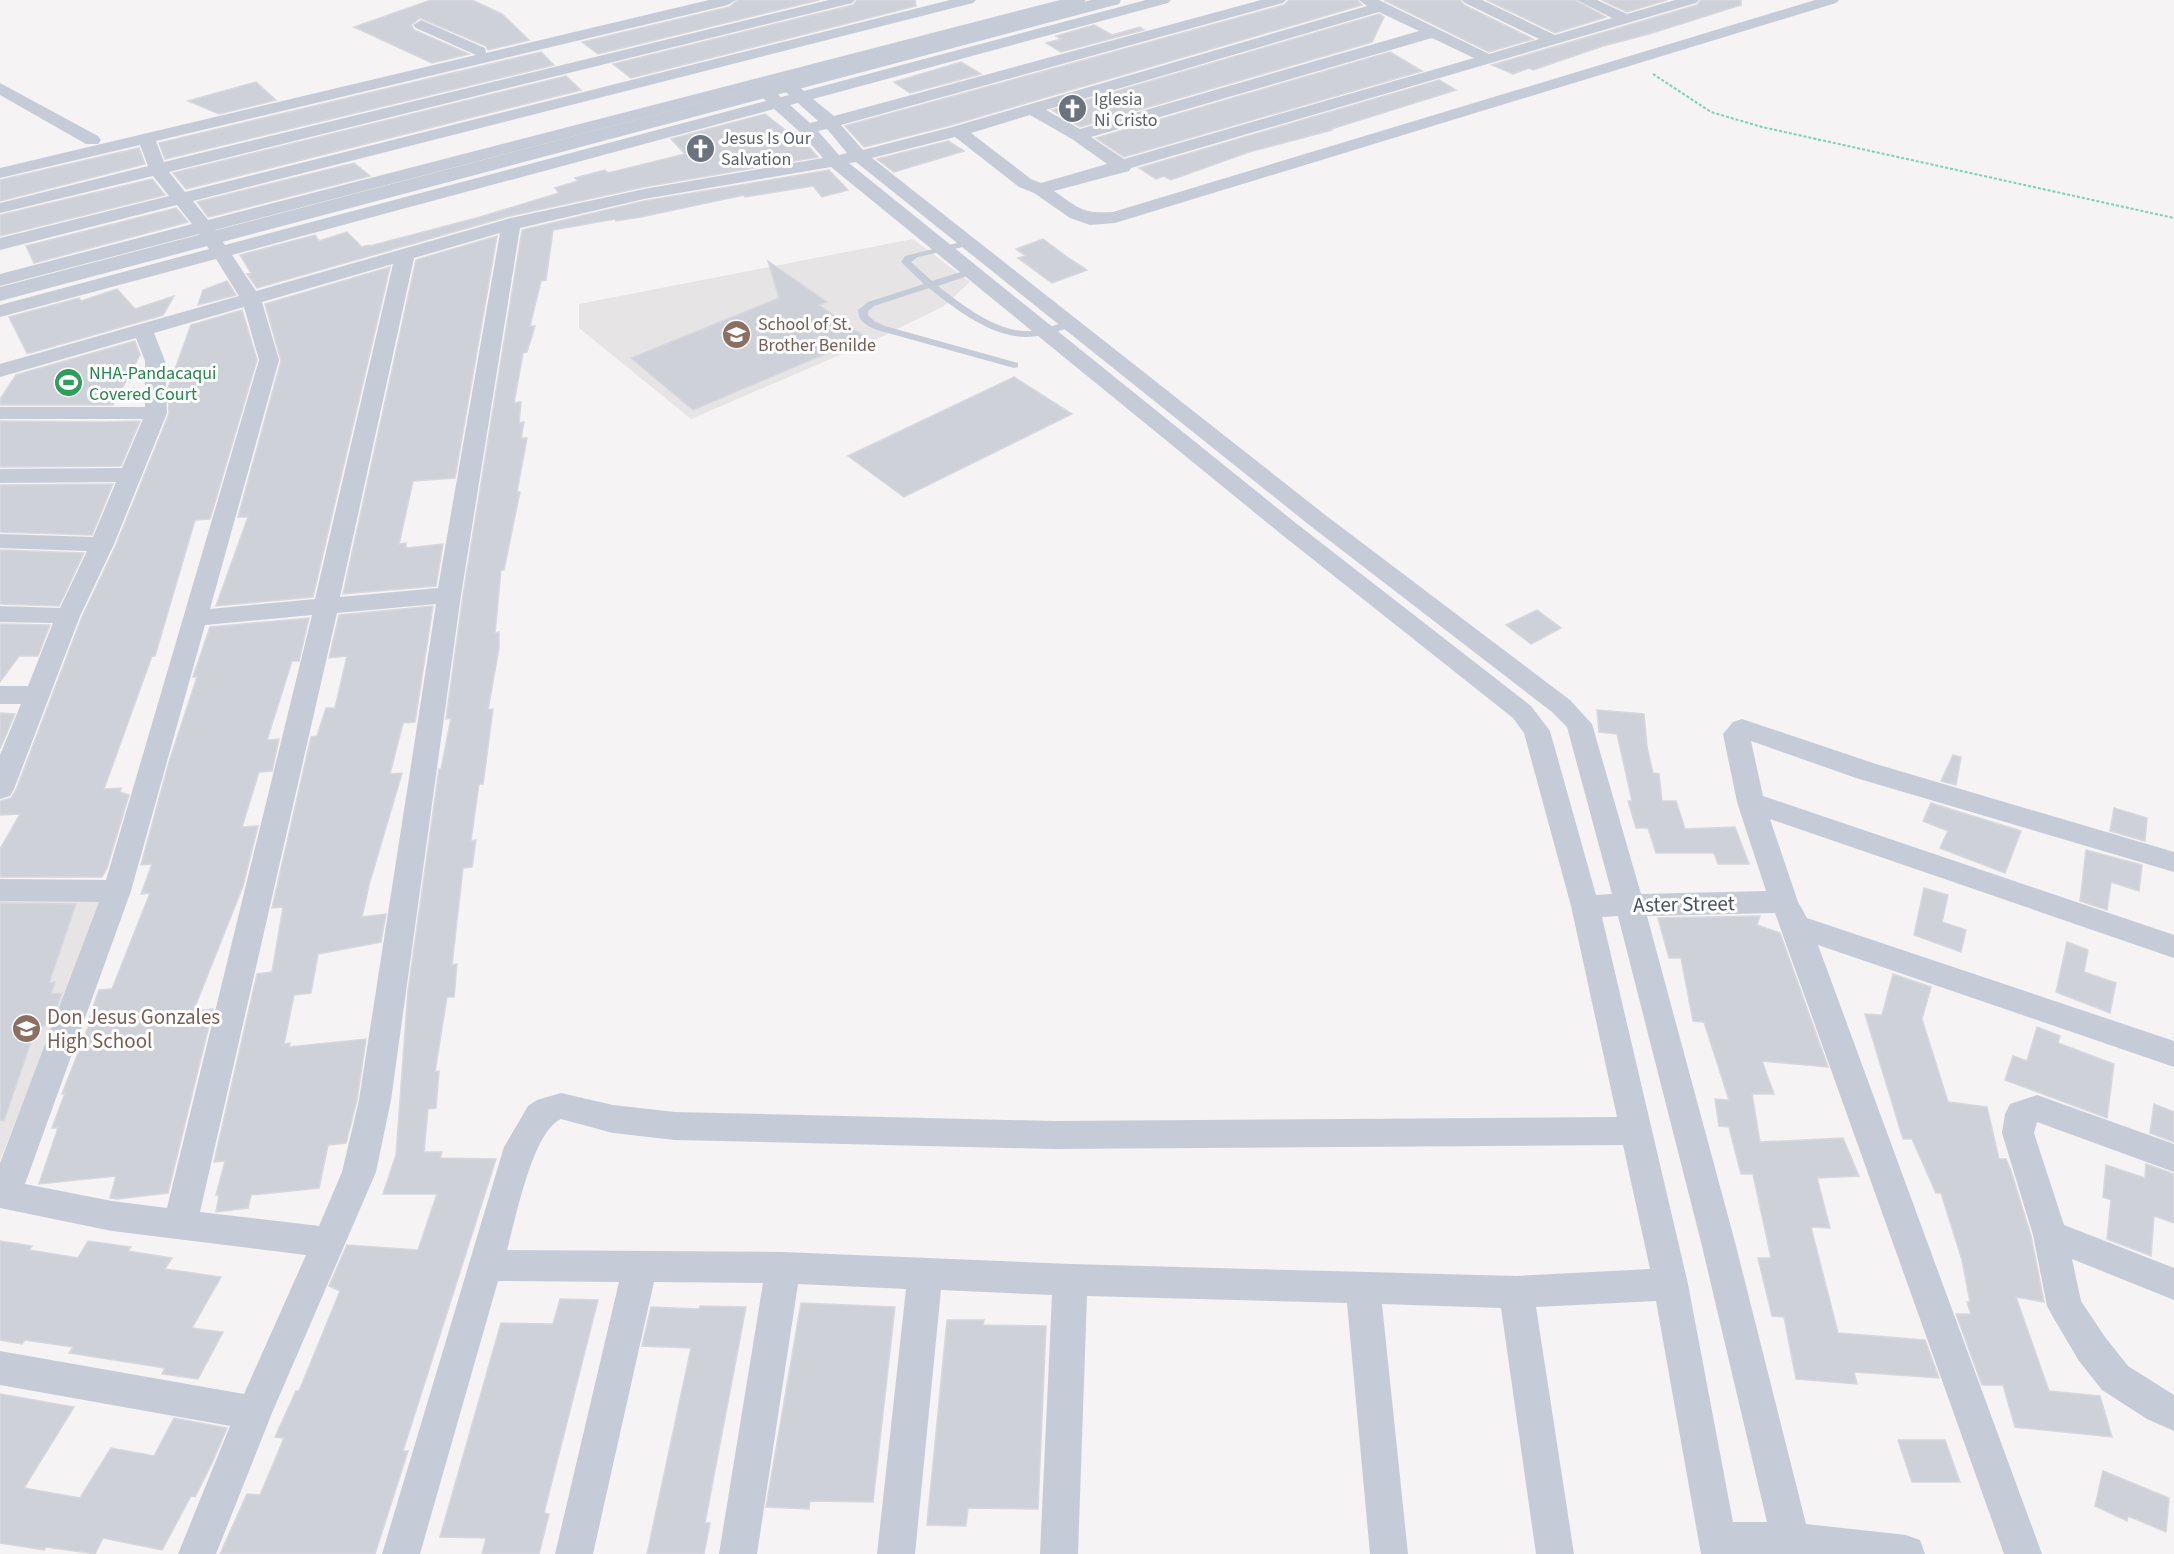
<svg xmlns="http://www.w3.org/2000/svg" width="2174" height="1554" viewBox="0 0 2174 1554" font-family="'Source Sans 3',sans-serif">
	<rect width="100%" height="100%" fill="#f5f3f3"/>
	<g fill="#e6e4e5">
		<polygon points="913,239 970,282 944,306 877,339 691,419 579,328 579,304"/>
		<polygon points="0,897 105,898 0,1160"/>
	</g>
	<g fill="#cfd1d8" stroke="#d7d7de" stroke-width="1.5">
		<polygon points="431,0 472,0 502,14 529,40 488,50 486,46 420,18 411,25 414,30 469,54 432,63 354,27"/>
		<polygon points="738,0 819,0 598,54 582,42 729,7"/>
		<polygon points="857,0 915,0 916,6 631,78 613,64 853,5"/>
		<polygon points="1289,0 1357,0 1362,5 951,125 864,147 845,126 1284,5"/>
		<polygon points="1384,0 1460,0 1464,5 1533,39 1489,52"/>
		<polygon points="1487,0 1575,0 1606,17 1555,33"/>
		<polygon points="1602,0 1667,0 1627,12"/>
		<polygon points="1701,0 1741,0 1741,5 1649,34 1603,46 1533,70 1529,68 1513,74 1492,65 1697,5"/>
		<polygon points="1379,14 1384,17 1372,42 1080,127 1052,110"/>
		<polygon points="1094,25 1112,35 1140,27 1144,30 1061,52 1046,43 1061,39 1056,36"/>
		<polygon points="541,52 554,65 165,159 159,143"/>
		<polygon points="1390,52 1422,71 1124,157 1096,138"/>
		<polygon points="961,62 981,74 910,93 894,82"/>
		<polygon points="566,76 581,90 186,189 173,173"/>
		<polygon points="1439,80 1456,90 1331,129 1332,130 1249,152 1171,180 1164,176 1156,179 1139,168"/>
		<polygon points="256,82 276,100 219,114 188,101"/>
		<polygon points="765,114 788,132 791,131 798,135 818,157 644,187 510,216 257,288 247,274 251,273 240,255 315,235 319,241 347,232 362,247 369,245 370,246 480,217 559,193 555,188 578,181 575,178 605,170 608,173 685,154 671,139"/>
		<polygon points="948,141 964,151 894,172 877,159"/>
		<polygon points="139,148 145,164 0,201 0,180"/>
		<polygon points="354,163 370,176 213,216 208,217 197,202"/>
		<polygon points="829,170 848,190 822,197 813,186 745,197 744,195 641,217 616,221 615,219 553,230 546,280 541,281 530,326 535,326 527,352 523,353 514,403 521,402 519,423 524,422 521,438 527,438 517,492 520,492 504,570 501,570 495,633 499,632 499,648 488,710 493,709 483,784 479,784 471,841 476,840 472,867 463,868 452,965 457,964 454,997 447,997 435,1072 439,1071 436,1108 428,1109 424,1152 442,1152 440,1158 496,1159 403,1451 408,1451 375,1554 220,1554 247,1494 260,1495 284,1438 275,1437 296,1391 299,1391 340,1291 329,1286 347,1245 418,1250 437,1194 383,1194 396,1155 408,991 439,769 441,769 451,718 446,719 463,595 522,230 644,201"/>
		<polygon points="152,179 165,195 0,236 0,215"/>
		<polygon points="176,208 188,222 34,263 26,246"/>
		<polygon points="497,236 455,478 413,481 399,544 406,543 406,548 443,544 436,586 343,594 416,260"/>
		<polygon points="1043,239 1067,257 1087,270 1052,283 1018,258 1026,256 1016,249"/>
		<polygon points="768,261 827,302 819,305 865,337 693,410 631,358 779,298"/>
		<polygon points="390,267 313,597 216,606 248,517 238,517 281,361 265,304"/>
		<polygon points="227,281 236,295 198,305 203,290"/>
		<polygon points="117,289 135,309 174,296 163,315 30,353 27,353 9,317 79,298 81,301"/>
		<polygon points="242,310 257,360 210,519 195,520 155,656 152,656 104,789 121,788 120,792 129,795 107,868 102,877 0,877 0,849 20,814 0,815 0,801 11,798 16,790 82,617 116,545 169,414 168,388 191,325"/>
		<polygon points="135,341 140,355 113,405 0,405 0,399 16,375"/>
		<polygon points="1014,377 1072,414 904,497 848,456"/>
		<polygon points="0,421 103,422 140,421 121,466 0,467"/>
		<polygon points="113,484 92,535 0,532 0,485"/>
		<polygon points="0,550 84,553 59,606 0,604"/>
		<polygon points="433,606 415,722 403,723 390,774 402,773 369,885 362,917 386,914 381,942 318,954 311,993 294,995 284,1044 290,1043 289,1047 366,1039 357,1100 346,1143 328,1145 319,1188 251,1195 248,1208 216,1212 219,1195 216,1195 225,1161 214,1162 257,974 272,972 283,907 272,908 311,737 317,736 326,708 335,708 347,656 329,658 339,615"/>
		<polygon points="1537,610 1561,628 1531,644 1506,625"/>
		<polygon points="309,618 299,661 292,661 267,740 279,739 272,771 259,772 242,827 258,826 243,886 193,1012 213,1009 168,1193 117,1199 110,1198 116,1176 39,1184 58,1128 52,1128 65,1093 62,1094 90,1022 88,1022 99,990 112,989 150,893 141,894 152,864 141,865 169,762 197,677 193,677 210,627"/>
		<polygon points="0,624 50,625 38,656 19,656 0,682"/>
		<polygon points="1597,710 1644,714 1647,747 1653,773 1659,774 1662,801 1676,801 1685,829 1735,827 1749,864 1718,864 1714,853 1656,853 1648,828 1636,828 1628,801 1632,801 1617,734 1599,732"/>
		<polygon points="0,713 15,714 0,749"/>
		<polygon points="1953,755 1961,757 1956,785 1941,781"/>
		<polygon points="1931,803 2021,831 2005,873 1940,848 1948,831 1923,821"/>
		<polygon points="2114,808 2147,818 2145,841 2110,831"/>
		<polygon points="2086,850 2142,865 2139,891 2111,882 2107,910 2080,901"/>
		<polygon points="1924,888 1948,895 1942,922 1966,930 1961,952 1914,935"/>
		<polygon points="0,903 76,904 49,983 55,982 51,994 62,993 50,1025 36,1027 4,1121 0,1120"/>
		<polygon points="1760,916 1757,925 1780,933 1828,1067 1762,1061 1774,1094 1752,1094 1760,1142 1843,1138 1859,1176 1817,1178 1830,1228 1811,1227 1838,1333 1925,1340 1939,1378 1854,1372 1857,1384 1796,1379 1784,1317 1772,1316 1758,1258 1771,1258 1753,1174 1741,1174 1729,1127 1719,1126 1715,1099 1729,1100 1704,1022 1693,1021 1681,958 1669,958 1658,918"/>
		<polygon points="2067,942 2088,950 2084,972 2116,983 2110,1013 2056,992"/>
		<polygon points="1893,974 1931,987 1922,1019 1948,1102 1987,1107 1999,1159 2006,1159 2011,1171 2031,1236 2044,1302 2016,1297 2049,1391 2100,1396 2112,1437 2015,1427 2003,1385 1982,1385 1956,1314 1971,1314 1967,1302 1970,1302 1962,1260 1941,1193 1936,1193 1912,1139 1903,1139 1865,1014 1882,1015"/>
		<polygon points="2037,1027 2060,1036 2058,1043 2114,1064 2107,1118 2005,1080 2013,1056 2027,1061"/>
		<polygon points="2154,1104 2174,1112 2174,1142 2150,1133"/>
		<polygon points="2146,1164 2174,1174 2174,1223 2154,1216 2151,1256 2107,1239 2111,1200 2103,1197 2106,1165 2145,1178"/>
		<polygon points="0,1241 32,1246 29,1250 78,1258 88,1241 131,1247 128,1251 172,1258 165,1269 221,1277 192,1328 223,1332 198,1379 162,1374 165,1368 69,1353 73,1347 25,1340 22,1344 0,1340"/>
		<polygon points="560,1299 598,1300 544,1513 549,1514 539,1554 482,1554 486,1538 440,1537 501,1323 553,1324"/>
		<polygon points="801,1303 895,1307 873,1502 810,1501 809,1509 766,1507"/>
		<polygon points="700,1306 746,1307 705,1523 710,1523 704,1554 647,1554 691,1348 642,1346 651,1307 699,1309"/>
		<polygon points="947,1320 984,1320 983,1325 1046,1326 1038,1509 968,1508 966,1526 927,1525"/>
		<polygon points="0,1394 74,1407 24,1488 80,1498 111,1448 154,1456 174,1418 227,1428 212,1463 195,1497 191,1496 162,1550 103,1538 95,1554 46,1547 44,1550 0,1543"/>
		<polygon points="1898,1440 1945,1440 1960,1482 1912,1482"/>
		<polygon points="2103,1471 2169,1498 2166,1532 2128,1516 2127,1521 2095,1506"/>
	</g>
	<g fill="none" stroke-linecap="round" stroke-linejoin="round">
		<polyline stroke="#77d3b6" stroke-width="2" stroke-dasharray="3 2" stroke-linecap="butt" points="1653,74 1711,112 1762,127 2174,218"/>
		<path fill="#c6ccd7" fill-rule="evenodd" d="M 969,240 L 974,243 L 972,245 L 918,257 L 911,262 L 932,281 L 967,270 L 973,270 L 973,274 L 938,286 C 961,304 995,331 1026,331 C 1042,331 1057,324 1072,320 L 1076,321 L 1076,325 C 1060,331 1042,337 1025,337 C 990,336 955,309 929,288 L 874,306 L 868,311 L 868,315 L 874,321 L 885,326 L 1018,363 L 1018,367 L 1014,368 L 877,330 C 868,326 858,322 858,310 L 868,302 L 924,284 L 901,262 L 905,256 Z"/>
		<g fill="#c6ccd7" fill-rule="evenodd">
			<path d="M 709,0 L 736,0 L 728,5 L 156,141 L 164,162 L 829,0 L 855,0 L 852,3 L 169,172 L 185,192 L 950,0 L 976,0 L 973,3 L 193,201 L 208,220 L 1060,0 L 1086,0 L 1083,3 L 215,230 L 225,245 L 766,101 L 757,92 L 759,89 L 771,89 L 781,97 L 789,95 L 780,86 L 782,83 L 794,83 L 804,91 L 1146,0 L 1171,0 L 1168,3 L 813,99 L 834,116 L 1261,0 L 1286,0 L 1283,3 L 841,125 L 863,150 L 952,127 L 1367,6 L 1359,0 L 1379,0 L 1489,54 L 1539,39 L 1465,3 L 1462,0 L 1482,0 L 1555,35 L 1612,18 L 1577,0 L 1597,0 L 1627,14 L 1675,0 L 1699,0 L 1696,3 L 1131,168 L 1129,171 L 1054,191 C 1079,208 1082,214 1113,212 L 1815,0 L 1839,0 L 1836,3 L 1115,223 L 1090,225 L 1070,218 L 1034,193 L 1019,187 L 955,137 L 872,158 L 1324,514 L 1570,700 L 1592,724 L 1641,894 L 1766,891 L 1737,802 L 1723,734 L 1733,722 L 1742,719 L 1876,764 L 2174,852 L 2174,872 L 1856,778 L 1751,741 L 1763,796 L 2174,935 L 2174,958 L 1770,819 L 1798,902 L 1807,918 L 2174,1041 L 2174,1067 L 1818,945 L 2042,1554 L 2004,1554 L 1775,913 L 1647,916 L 1735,1242 L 1806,1524 L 1906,1535 L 1920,1540 L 1925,1554 L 1701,1554 L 1656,1301 L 1536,1307 L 1574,1554 L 1536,1554 L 1501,1308 L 1382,1304 L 1408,1554 L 1370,1554 L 1347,1303 L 1087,1296 L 1078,1554 L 1040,1554 L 1052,1295 L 941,1290 L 915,1554 L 877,1554 L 906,1289 L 798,1284 L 757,1554 L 719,1554 L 763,1283 L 654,1282 L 593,1554 L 555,1554 L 619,1282 L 498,1281 L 420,1554 L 382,1554 L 504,1147 L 528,1106 L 537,1100 L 561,1093 L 613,1105 L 675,1112 L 1053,1121 L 1617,1117 L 1571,906 L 1524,733 L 1513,718 L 1281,534 L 831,167 L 644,199 L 520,228 L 461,595 L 391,1100 L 376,1172 L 272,1413 L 216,1554 L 178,1554 L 230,1426 L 0,1385 L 0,1351 L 244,1394 L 306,1255 L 112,1231 L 0,1208 L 0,1163 L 99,902 L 0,901 L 0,879 L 106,880 L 259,360 L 244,307 L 154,333 L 165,361 L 167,413 L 114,544 L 80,616 L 14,789 L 10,796 L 0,799 L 0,755 L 21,704 L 0,704 L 0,686 L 28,686 L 53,623 L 0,622 L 0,606 L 60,608 L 87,551 L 0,548 L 0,534 L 93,537 L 116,482 L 0,483 L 0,469 L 122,468 L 143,419 L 0,419 L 0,407 L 145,407 L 145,361 L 136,338 L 0,377 L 0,364 L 239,296 L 216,259 L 0,317 L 0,305 L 209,249 L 199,234 L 0,286 L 0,274 L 192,224 L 177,205 L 0,250 L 0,238 L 169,196 L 153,176 L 0,213 L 0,203 L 148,166 L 140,145 L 0,178 L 0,168 L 476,55 L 416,28 L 413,25 L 421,20 L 485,48 L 486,53 ZM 1379,12 L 1419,31 L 1080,129 L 1046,110 ZM 1432,38 L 1474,58 L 1124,159 L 1091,137 ZM 798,103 L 818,121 L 810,123 L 790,105 ZM 774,109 L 801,133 L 823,158 L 644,189 L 511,218 L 256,291 L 232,255 ZM 1030,115 L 1072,139 L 1107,164 L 1041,183 L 1031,179 L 971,133 ZM 827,129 L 847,153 L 839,155 L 818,131 ZM 856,162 L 1308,524 L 1552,712 L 1567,727 L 1612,894 L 1596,895 L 1550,731 L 1531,706 L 1297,524 L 849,163 ZM 500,233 L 438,588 L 340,597 L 414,258 ZM 393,264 L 315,599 L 210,609 L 279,360 L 262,302 ZM 436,604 L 359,1100 L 342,1172 L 319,1226 L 200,1212 L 337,613 ZM 312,615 L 167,1208 L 112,1201 L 25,1184 L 131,891 L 205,625 ZM 1618,916 L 1701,1242 L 1767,1522 L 1733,1522 L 1688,1284 L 1602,917 ZM 561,1119 L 613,1133 L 675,1140 L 1053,1149 L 1623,1145 L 1650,1269 L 1516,1276 L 1070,1264 L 783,1252 L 507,1250 C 516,1219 532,1132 561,1119 Z"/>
			<polygon points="0,83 98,136 101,140 98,144 86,144 0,95"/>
			<polygon points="2037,1095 2174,1144 2174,1172 2037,1122 2034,1133 2064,1225 2174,1268 2174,1300 2072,1259 2081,1301 2105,1337 2128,1366 2174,1395 2174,1431 2147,1419 2102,1390 2079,1361 2053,1317 2047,1306 2033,1235 2002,1133 2005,1114 2010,1104"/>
		</g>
		<polygon fill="#c6ccd7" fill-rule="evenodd" points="1091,0 1121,0 1119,4 0,301 0,287"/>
	</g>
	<defs>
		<symbol id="church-disc" viewBox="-11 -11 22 22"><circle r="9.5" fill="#6b7280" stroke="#fff"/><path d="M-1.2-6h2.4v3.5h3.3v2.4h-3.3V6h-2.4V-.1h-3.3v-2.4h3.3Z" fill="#fff"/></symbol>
		<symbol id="school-disc" viewBox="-11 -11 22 22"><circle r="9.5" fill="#8d6e63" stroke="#fff"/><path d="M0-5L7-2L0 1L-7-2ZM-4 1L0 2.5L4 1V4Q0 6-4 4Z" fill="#fff"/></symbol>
		<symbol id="stadium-disc" viewBox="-11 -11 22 22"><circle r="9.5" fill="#2e9e5b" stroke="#fff"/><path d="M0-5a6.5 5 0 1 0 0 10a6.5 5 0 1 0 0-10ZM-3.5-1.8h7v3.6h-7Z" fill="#fff"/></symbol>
	</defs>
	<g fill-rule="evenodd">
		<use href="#church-disc" x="1056" y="92" width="33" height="33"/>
		<use href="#church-disc" x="684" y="132" width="33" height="33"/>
		<use href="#school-disc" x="720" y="318" width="33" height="33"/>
		<use href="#stadium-disc" x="52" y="366" width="33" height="33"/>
		<use href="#school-disc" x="10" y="1012" width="33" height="33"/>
	</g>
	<g text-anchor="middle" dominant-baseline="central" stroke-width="6" stroke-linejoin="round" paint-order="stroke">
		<g font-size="18" fill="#5b616d" stroke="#fff" text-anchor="start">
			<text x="1094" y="99">Iglesia<tspan x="1094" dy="21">Ni Cristo</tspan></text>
			<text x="721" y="138">Jesus Is Our<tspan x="721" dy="21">Salvation</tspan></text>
		</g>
		<g font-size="18" fill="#785e54" stroke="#fff" text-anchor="start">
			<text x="758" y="324">School of St.<tspan x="758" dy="21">Brother Benilde</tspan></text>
		</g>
		<g font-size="18" fill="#27864d" stroke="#fff" text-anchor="start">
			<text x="89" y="373">NHA-Pandacaqui<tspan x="89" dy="21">Covered Court</tspan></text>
		</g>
		<g font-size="21" fill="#495262" stroke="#fff">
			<text transform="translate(1684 904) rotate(-1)">Aster Street</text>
		</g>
		<g font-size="21" fill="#785e54" stroke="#fff" text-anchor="start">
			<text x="47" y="1017">Don Jesus Gonzales<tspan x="47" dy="24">High School</tspan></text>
		</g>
	</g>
</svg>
